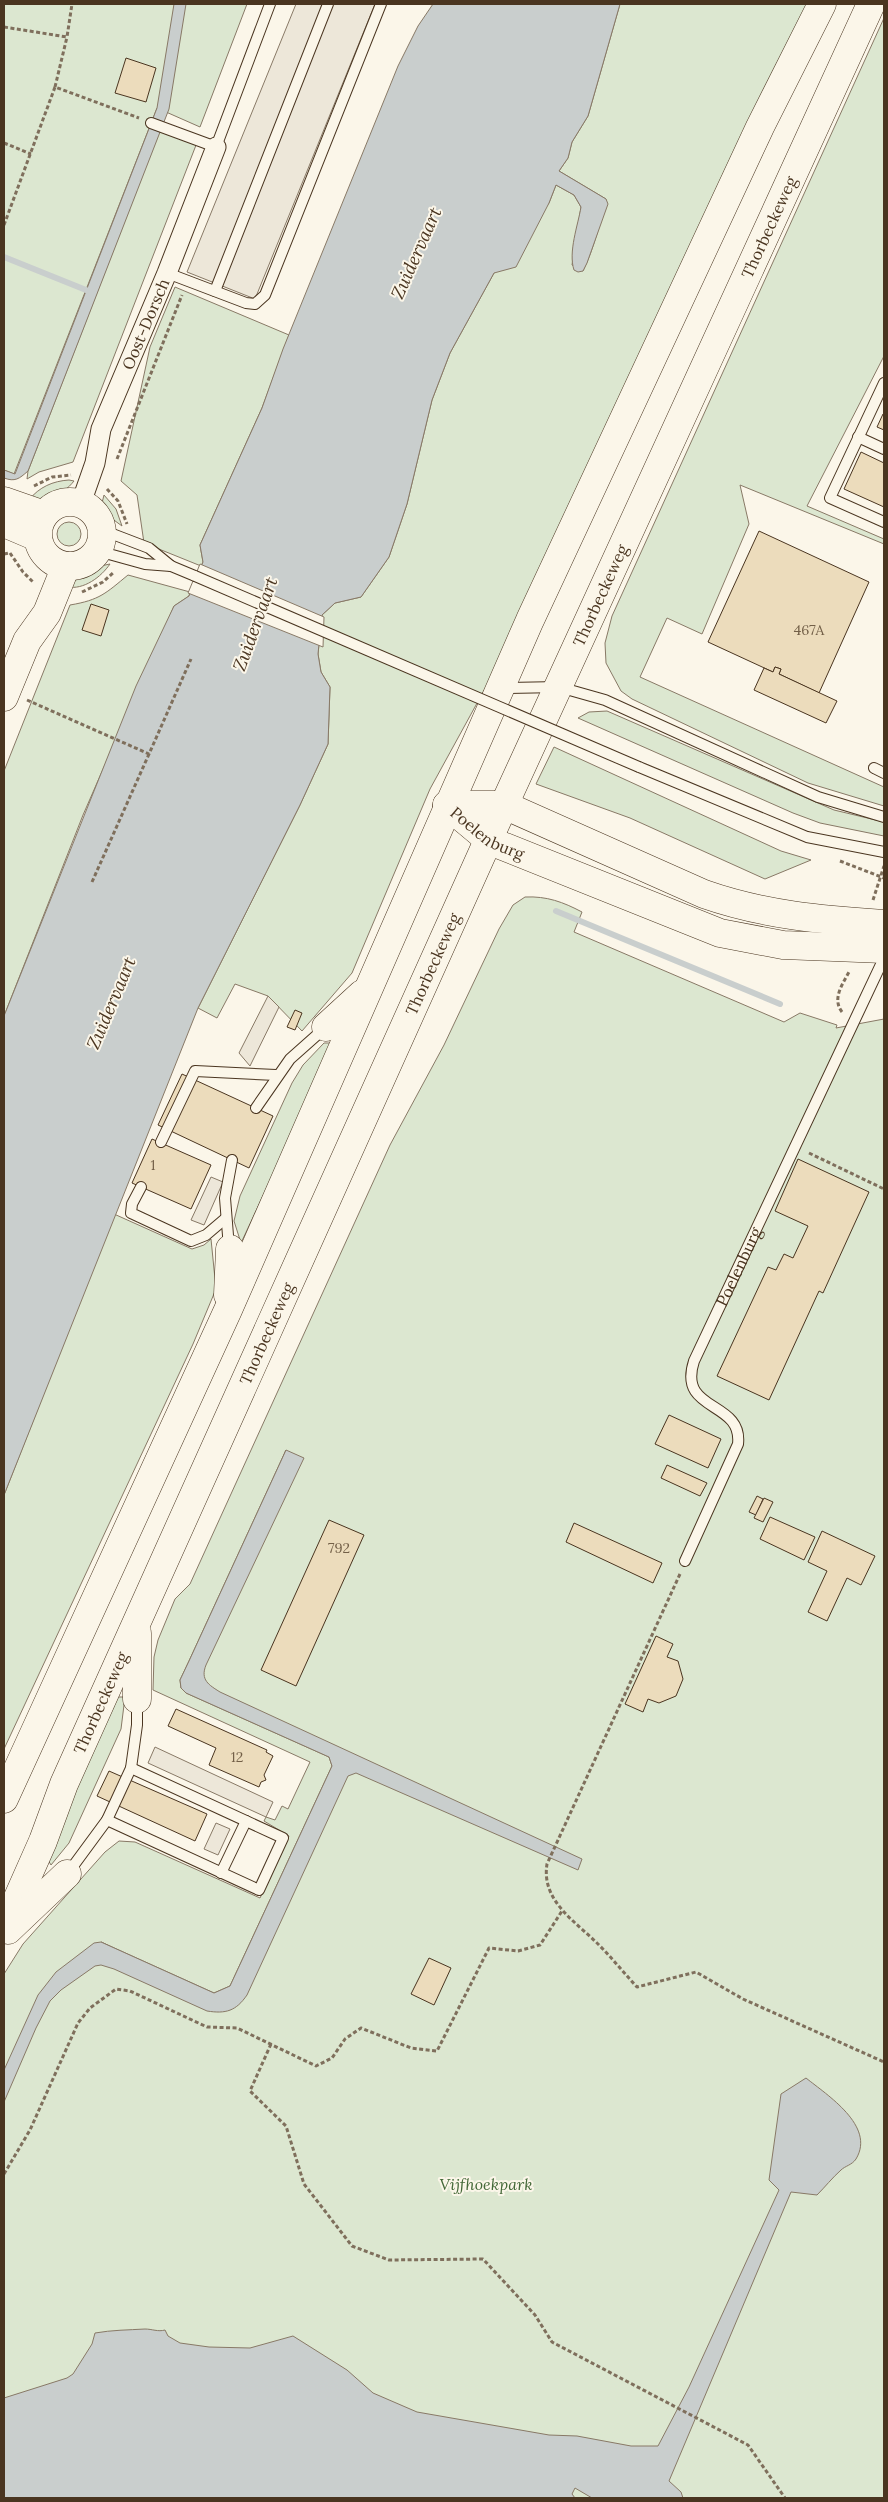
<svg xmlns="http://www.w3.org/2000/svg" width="888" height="2502" viewBox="0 0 888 2502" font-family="Lora,serif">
	<rect width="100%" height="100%" fill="#fbf6e9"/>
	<g fill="#dce7d0" stroke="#887966" fill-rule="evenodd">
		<polygon points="4,4 247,4 200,127 157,108 14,474 4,470"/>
		<path d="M 620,4 L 811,4 L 493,674 L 430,789 L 352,973 L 302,1031 L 268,996 L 235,984 L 217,1018 L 198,1008 L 300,805 L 328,744 L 330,687 L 321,672 L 318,654 L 322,615 L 335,603 L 361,597 L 389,557 L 407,504 L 432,400 L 450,353 L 494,273 L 549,203 L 556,185 L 574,195 L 581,207 L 572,265 L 583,271 C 594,248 600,224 606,199 L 559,171 L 568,158 L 572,142 L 588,116 Z"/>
		<polygon points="884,18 884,356 807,506 884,539 884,544 740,485 749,524 702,634 667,618 640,677 884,787 884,806 808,783 632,699 621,691 606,663 605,643 612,616"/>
		<polygon points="161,127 198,140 73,462 39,472 27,479 28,471"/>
		<polygon points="175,287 289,335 262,408 200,545 203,562 201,566 144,543 137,495 121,481 150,347"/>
		<path d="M 69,480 L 74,481 C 62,496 47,501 29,500 C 39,487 53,481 69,480 Z"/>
		<polygon points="104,495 116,509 122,526 103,512 102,503"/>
		<circle cx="69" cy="534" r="12"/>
		<path d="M 110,564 C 101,577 84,590 67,587 L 86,569 Z"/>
		<path d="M 128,575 L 190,592 L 189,596 L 174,606 L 166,625 L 83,815 L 4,1016 L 4,771 L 70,605 C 100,600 106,593 128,575 Z"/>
		<polygon points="607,711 834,810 884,822 884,836 820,823 793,813 578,718 589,712"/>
		<polygon points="554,747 781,851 811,860 765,879 630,818 536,784"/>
		<path d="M 525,897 C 547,896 563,902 582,912 L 574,932 L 784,1022 L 800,1013 L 837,1025 L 836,1028 L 884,1019 L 884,2498 L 4,2498 L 4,1974 L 23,1944 L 105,1852 L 119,1841 L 135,1842 L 260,1898 L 289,1836 L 264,1821 L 266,1817 L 275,1820 L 282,1806 L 288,1809 L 310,1762 L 153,1690 L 154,1657 L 158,1640 L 175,1599 L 190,1584 L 390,1145 L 444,1045 L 499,929 L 513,905 ZM 286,1450 L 191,1684 L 347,1760 L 226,2002 L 101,1942 L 214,1993 L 230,1986 L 332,1766 L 329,1757 L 186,1693 L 181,1688 L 180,1680 L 189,1661 Z"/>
		<polygon points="324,1043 334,1043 241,1243 234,1221 240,1196 292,1083 303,1065"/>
		<polygon points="114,1214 192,1249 204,1245 211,1239 216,1289 193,1344 4,1749 4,1495"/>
		<polygon points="118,1697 125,1697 121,1729 69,1843 51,1865 45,1855"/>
	</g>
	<g fill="#ede7d9" stroke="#887966">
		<polygon points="296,4 375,4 255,299 187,272"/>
		<polygon points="268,996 279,1007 250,1066 239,1053"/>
		<polygon points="211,1177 223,1182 204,1225 191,1220"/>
		<polygon points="155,1747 273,1802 266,1817 148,1763"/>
		<polygon points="216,1823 230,1829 218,1855 204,1849"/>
	</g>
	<g fill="#c9cecd" stroke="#887966">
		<path d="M 174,4 L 186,4 L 169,109 L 28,471 C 19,479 15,482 4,478 L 4,470 L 15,474 L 157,108 Z"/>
		<path d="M 433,4 L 620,4 L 588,116 L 572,142 L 568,158 L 559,171 L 606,199 L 608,204 L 587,263 L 583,271 L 578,272 L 574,270 C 568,252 578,225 581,207 L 574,195 L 556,185 L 549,203 L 516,267 L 494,273 L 450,353 L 432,400 L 407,504 L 389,557 L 361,597 L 335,603 L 322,615 L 318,654 L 321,672 L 330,687 L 328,744 L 300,805 L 198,1008 L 4,1495 L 4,1016 L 136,686 L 174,606 L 189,596 L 203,562 L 200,545 L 262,408 L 283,349 L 398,66 L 418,26 Z"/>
		<path d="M 286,1450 L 304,1458 L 206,1665 C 200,1680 209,1685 220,1692 L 582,1859 L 578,1870 L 356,1773 L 348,1776 L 247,1995 C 236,2011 226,2014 207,2011 L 114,1969 L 101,1965 L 95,1966 L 61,1990 L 50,2001 L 36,2028 L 4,2102 L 4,2070 L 38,1995 L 56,1972 L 94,1943 L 101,1942 L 214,1993 L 230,1986 L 332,1766 L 329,1757 L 186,1693 L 181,1688 L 180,1680 L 189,1661 Z"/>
		<path d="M 806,2078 C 827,2095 876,2126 856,2159 C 852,2165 845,2166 841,2170 C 832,2178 825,2187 817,2195 L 791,2192 L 669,2481 L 681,2492 L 683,2498 L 592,2498 L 575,2488 L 572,2494 L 575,2498 L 4,2498 L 4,2398 L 67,2378 L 73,2374 L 92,2344 L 95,2333 C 112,2330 128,2330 145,2329 C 152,2329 158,2332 165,2330 L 168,2336 L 180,2343 L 209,2347 L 250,2348 L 293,2336 L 347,2370 L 373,2393 L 417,2412 L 549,2435 L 577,2436 L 631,2446 L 658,2446 L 689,2387 L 779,2190 L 769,2180 L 781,2094 Z"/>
	</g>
	<polygon fill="#fbf6e9" stroke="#887966" points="200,564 324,617 323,647 188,593"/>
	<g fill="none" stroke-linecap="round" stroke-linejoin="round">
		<g stroke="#c9cecd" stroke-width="6">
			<polyline points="4,257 86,290"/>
			<polyline points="556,911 780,1004"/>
		</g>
	</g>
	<g fill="#ecdcbc" stroke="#4a3520">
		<polygon points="126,58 156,68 146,102 115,93"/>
		<polygon points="883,414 884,414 884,430 877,427"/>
		<polygon points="861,452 884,463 884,507 844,489"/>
		<polygon points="759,531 869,582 819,693 779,674 781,669 775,667 773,672 708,642"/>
		<polygon points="91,604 109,610 101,636 82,630"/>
		<polygon points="775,667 781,669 779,674 837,701 826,723 754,690 764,668 773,672"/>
		<polygon points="295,1010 302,1013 295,1030 287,1027"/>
		<polygon points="182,1074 273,1116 249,1168 158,1125"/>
		<polygon points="152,1139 211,1165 191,1209 132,1183"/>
		<polygon points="798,1159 869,1192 823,1293 819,1291 769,1400 717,1376 768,1267 776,1270 784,1254 793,1258 808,1226 775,1211"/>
		<polygon points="669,1415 721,1439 708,1468 655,1444"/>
		<polygon points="667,1465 707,1483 700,1496 661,1478"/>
		<polygon points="757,1496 763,1499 756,1515 749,1512"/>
		<polygon points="764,1498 773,1502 763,1522 754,1518"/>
		<polygon points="770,1517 815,1537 804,1560 760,1539"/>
		<polygon points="329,1520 364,1535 296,1686 261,1670"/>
		<polygon points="574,1523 662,1563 653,1583 566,1542"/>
		<polygon points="822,1531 875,1556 861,1585 847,1578 827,1621 808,1612 827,1571 808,1562"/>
		<polygon points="656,1636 673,1644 667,1657 678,1661 683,1679 676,1696 659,1703 648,1699 643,1712 625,1704"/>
		<polygon points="176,1709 267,1750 266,1752 273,1756 264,1775 266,1780 261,1782 259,1787 209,1765 216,1748 168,1726"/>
		<polygon points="109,1771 207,1814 195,1841 97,1796"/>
		<polygon points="429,1958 451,1968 434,2005 411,1994"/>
	</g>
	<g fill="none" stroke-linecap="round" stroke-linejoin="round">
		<defs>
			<g id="lane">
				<polyline points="151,123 216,147 270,4"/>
				<polyline points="167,273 246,303 255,304 265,295 381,4"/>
				<polyline points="215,291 328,4"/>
				<polyline points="884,383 830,498 884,522"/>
				<polyline points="858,437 884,449"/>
				<polyline points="102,530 149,548 171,566 195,576"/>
				<polyline points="98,551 145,564 171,566"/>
				<polyline points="504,688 559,687 605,700 818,797 884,817"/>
				<polyline points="639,767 807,837 884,852"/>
				<polyline points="874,768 884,773"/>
				<polyline points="256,1108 290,1059 326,1027"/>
				<polyline points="161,1142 195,1071 276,1075"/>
				<polyline points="141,1187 132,1204 131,1213 191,1241 206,1235 226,1218"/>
				<polyline points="229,1248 225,1198 232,1160"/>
				<path id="s1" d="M 685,1561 L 738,1444 C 743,1400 677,1413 694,1361 L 884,958"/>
				<polyline points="107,1820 259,1890 283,1838 131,1768"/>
				<polyline points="68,1873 107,1820 131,1768 137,1725 137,1699"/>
				<polyline points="221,1873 246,1821"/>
			</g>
			<g id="street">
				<path id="s2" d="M 81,503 L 95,463 L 101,429 L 167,273 L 216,147"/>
			</g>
			<g id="secondary">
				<polyline points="4,501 44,515"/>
				<circle cx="70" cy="534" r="32"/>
				<polyline points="4,523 37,537"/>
				<polyline points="4,697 27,641 47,613 66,566"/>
				<path id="s3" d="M 447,805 L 490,841 L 720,933 L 783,945 L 884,949"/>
				<path d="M 447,805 L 504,805 L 704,894 C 764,915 822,920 884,924"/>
			</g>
			<g id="primary">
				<polyline points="326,1027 362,994"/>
				<polyline points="228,1295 230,1249"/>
				<polyline points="137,1699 137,1633"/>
				<polyline points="4,1799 228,1310 530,620 760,127 822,4"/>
				<path id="s4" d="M 4,1929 L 43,1841 L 64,1784 L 504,805 L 871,4"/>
				<polyline points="8,1930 67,1874"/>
			</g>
		</defs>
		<use href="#lane" stroke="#4a3520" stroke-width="12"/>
		<use href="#street" stroke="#4a3520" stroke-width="21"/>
		<use href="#secondary" stroke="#4a3520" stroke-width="29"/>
		<use href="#primary" stroke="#4a3520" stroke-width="29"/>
		<g stroke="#7f6f5c" stroke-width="3" stroke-dasharray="4 2.5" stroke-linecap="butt">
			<polyline points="4,27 67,37 72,4"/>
			<polyline points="55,87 67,37"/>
			<polyline points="4,143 31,154"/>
			<polyline points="4,225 55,87 139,118"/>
			<polyline points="117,459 182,295"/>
			<polyline points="34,486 52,477 71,475"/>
			<polyline points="107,489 118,501 127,524"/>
			<polyline points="10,553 23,572 34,583"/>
			<polyline points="4,554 9,553"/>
			<polyline points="82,592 103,582 114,572"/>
			<polyline points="27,700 149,754 191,659"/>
			<polyline points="840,861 884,878"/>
			<polyline points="92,882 149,754"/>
			<polyline points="873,900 884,866"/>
			<path d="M 842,1012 C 832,999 842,985 849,972"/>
			<polyline points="809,1153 884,1189"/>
			<path d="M 680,1574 L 547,1864 C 541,1901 575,1921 598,1944 C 612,1958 624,1973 637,1987 L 696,1972 L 743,1999 L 884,2062"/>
			<polyline points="271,2044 250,2091 286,2126 304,2184 352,2246 389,2260 483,2259 535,2315 552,2342 748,2445 785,2498"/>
			<polyline points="4,2174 30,2130 78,2023 90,2008 116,1989 130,1991 207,2027 237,2028 316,2066 332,2058 345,2039 361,2028 411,2048 437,2051 489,1948 518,1951 540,1945 562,1911"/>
		</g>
		<use href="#lane" stroke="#fbf6e9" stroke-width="10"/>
		<use href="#street" stroke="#fbf6e9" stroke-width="19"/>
		<use href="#secondary" stroke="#fbf6e9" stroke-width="28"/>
		<use href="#primary" stroke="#fbf6e9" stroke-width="28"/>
		<defs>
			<polyline id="lane-bridge" points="195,576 639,767"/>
		</defs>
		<use href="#lane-bridge" stroke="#4a3520" stroke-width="12" stroke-linecap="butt"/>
		<use href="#lane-bridge" stroke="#fbf6e9" stroke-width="10"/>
	</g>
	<g text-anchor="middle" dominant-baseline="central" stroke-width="4" stroke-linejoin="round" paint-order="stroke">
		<g font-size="14" fill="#725f47">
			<text x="809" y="630">467A</text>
			<text x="153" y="1165">1</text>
			<text x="339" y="1548">792</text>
			<text x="237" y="1757">12</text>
		</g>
		<g font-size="16" fill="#4a3520" stroke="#fbf6e9">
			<text stroke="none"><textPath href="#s4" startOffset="1866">Thorbeckeweg</textPath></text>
			<text stroke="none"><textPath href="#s2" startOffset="191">Oost-Dorsch</textPath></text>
			<text stroke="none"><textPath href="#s4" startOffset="1461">Thorbeckeweg</textPath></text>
			<text stroke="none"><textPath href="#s3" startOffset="50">Poelenburg</textPath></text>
			<text stroke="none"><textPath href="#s4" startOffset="1056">Thorbeckeweg</textPath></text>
			<text stroke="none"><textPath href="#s1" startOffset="336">Poelenburg</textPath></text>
			<text stroke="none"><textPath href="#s4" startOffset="651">Thorbeckeweg</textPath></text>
			<text stroke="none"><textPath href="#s4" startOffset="246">Thorbeckeweg</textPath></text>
		</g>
		<g font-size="16" font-style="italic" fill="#436837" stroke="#fbf6e9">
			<text x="486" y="2184">Vijfhoekpark</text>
		</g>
		<g font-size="18" font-style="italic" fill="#4a3520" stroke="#fbf6e9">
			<text transform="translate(416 253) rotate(-66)">Zuidervaart</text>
			<text transform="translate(255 624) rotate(-70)">Zuidervaart</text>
			<text transform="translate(111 1003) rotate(-67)">Zuidervaart</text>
		</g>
	</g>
	<rect width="888" height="2502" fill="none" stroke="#4a3520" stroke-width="10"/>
</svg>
